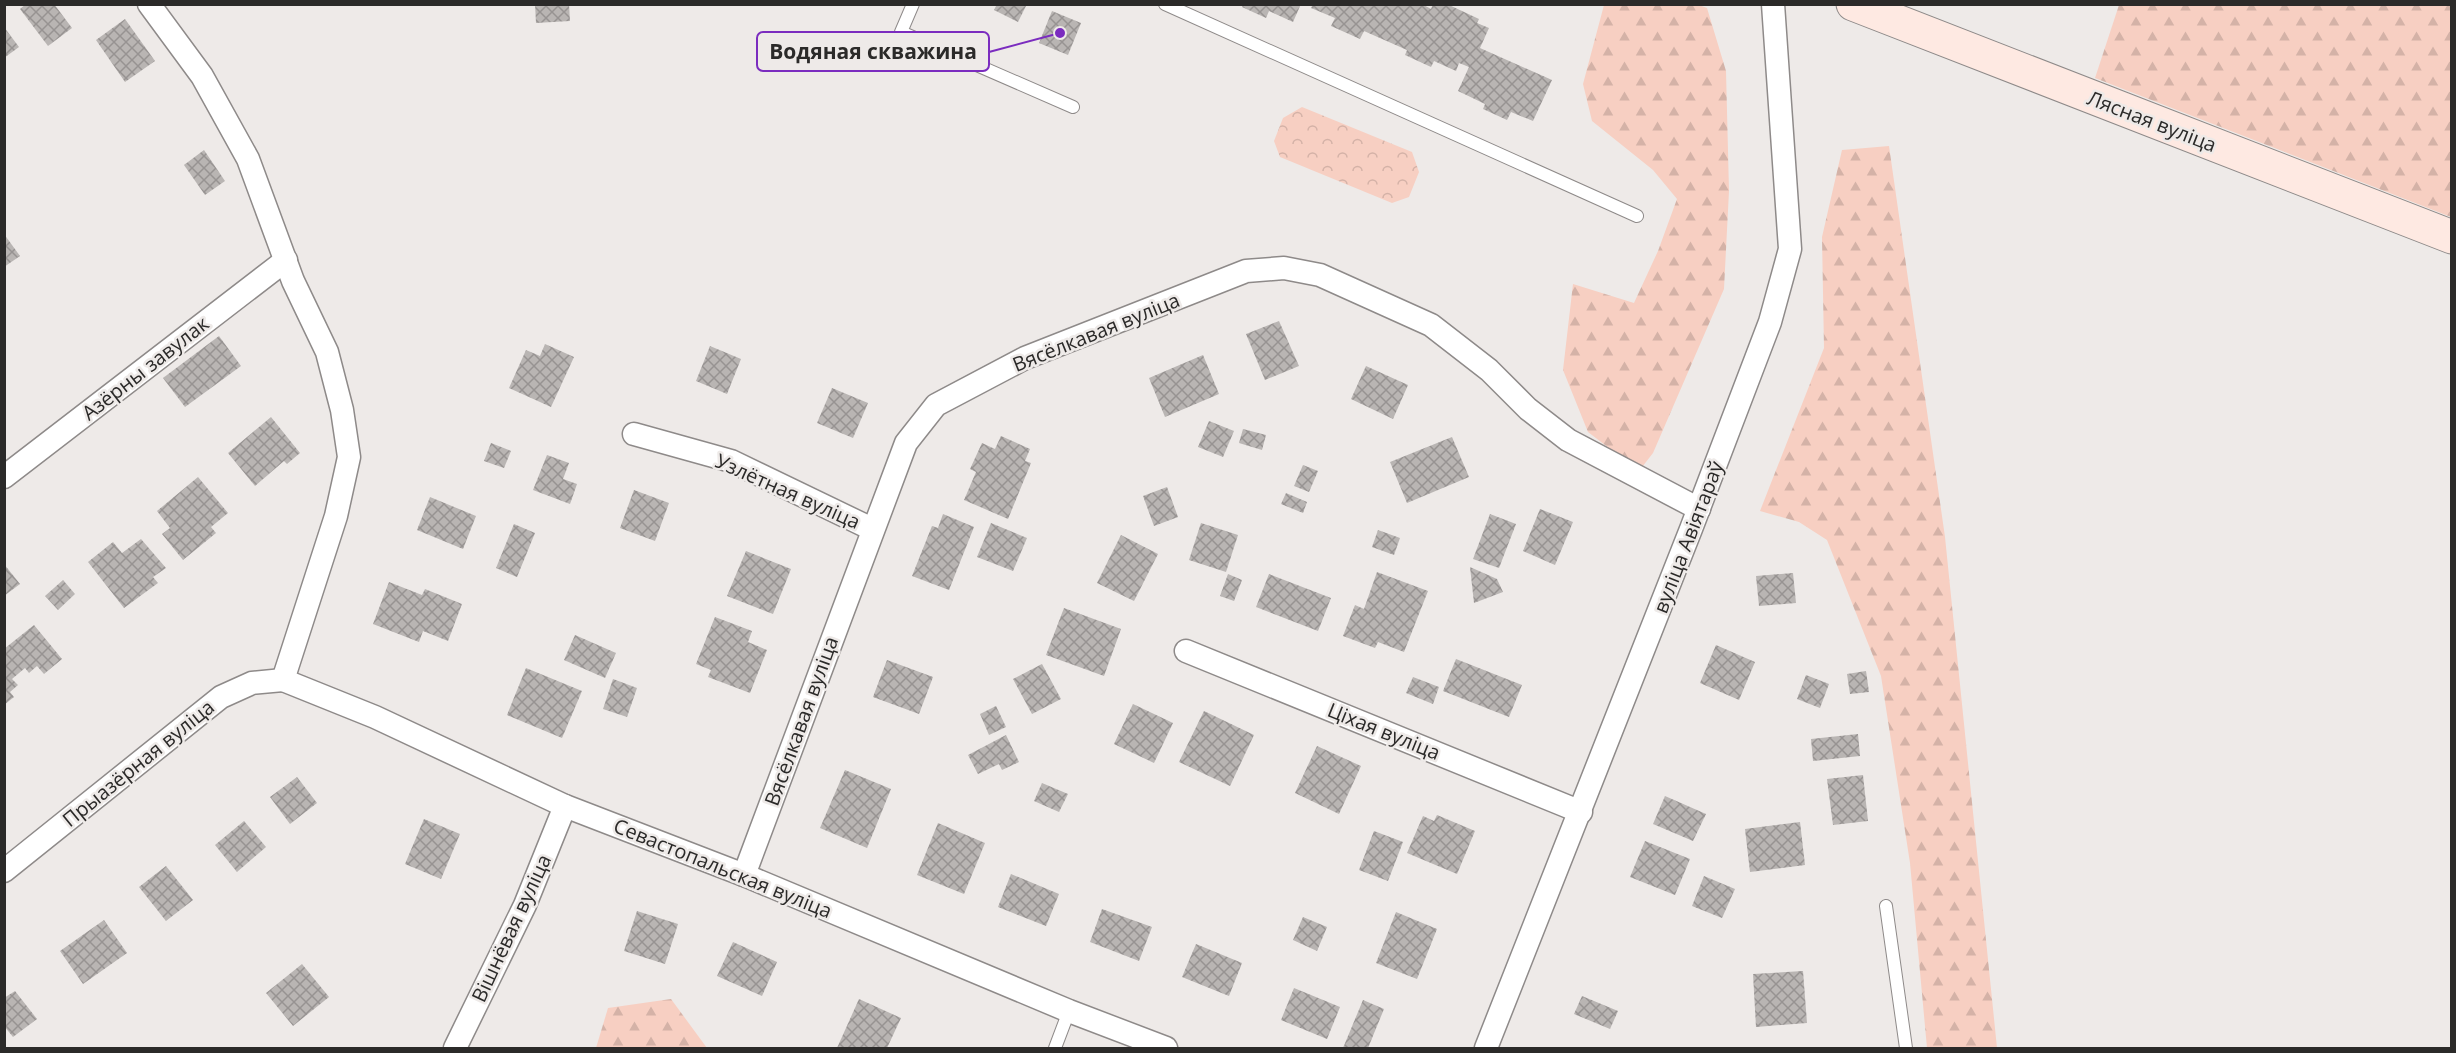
<svg xmlns="http://www.w3.org/2000/svg" width="2456" height="1053" viewBox="0 0 2456 1053" font-family="'Open Sans',sans-serif">
	<defs>
		<pattern id="forest-firs" width="22" height="20" patternUnits="userSpaceOnUse" patternTransform="scale(1.5)"><rect width="22" height="20" fill="#f7cfc2"/><path d="M5 1l3.5 6h-7zM16 11l3.5 6h-7z" fill="#d4b2a7"/></pattern>
		<pattern id="park-crowns" width="20" height="18" patternUnits="userSpaceOnUse" patternTransform="scale(1.5)"><rect width="20" height="18" fill="#f7cfc2"/><path d="M2 6a3 3 0 1 1 6 0M12 15a3 3 0 1 1 6 0" fill="none" stroke="#d4b2a7"/></pattern>
		<pattern id="building-cross-hatch" width="8" height="8" patternUnits="userSpaceOnUse" patternTransform="scale(1.5)"><rect width="8" height="8" fill="#b9b5b3"/><path d="M0 0l8 8M0 8l8-8" fill="none" stroke="#979392"/></pattern>
	</defs>
	<rect width="100%" height="100%" fill="#eeeae8"/>
	<g fill="url(#forest-firs)">
		<polygon points="1604,5 1699,5 1707,8 1726,71 1729,191 1724,289 1653,453 1639,471 1588,432 1563,370 1573,284 1634,303 1658,251 1677,199 1653,170 1592,121 1583,84"/>
		<polygon points="2119,5 2451,5 2451,217 2095,78"/>
		<polygon points="1889,146 1945,537 1997,1048 1927,1048 1910,863 1881,676 1827,540 1799,522 1760,511 1824,348 1822,237 1842,150"/>
		<polygon points="671,999 707,1048 596,1048 608,1008"/>
	</g>
	<polygon fill="url(#park-crowns)" points="1302,107 1412,152 1419,172 1409,197 1392,203 1280,157 1274,141 1283,118"/>
	<g fill="url(#building-cross-hatch)">
		<polygon points="26,4 54,4 72,28 48,46 20,9"/>
		<polygon points="535,4 569,4 570,21 536,23"/>
		<polygon points="997,4 1027,4 1018,22 994,10"/>
		<polygon points="1244,4 1301,4 1293,22 1269,11 1266,18 1242,7"/>
		<polygon points="1313,4 1422,4 1431,9 1433,4 1447,4 1479,19 1477,23 1489,28 1480,48 1552,80 1533,121 1511,112 1507,120 1483,109 1485,104 1458,91 1469,67 1459,63 1456,71 1434,61 1431,67 1405,55 1407,50 1364,31 1360,39 1331,26 1335,18 1311,8"/>
		<polygon points="1052,11 1081,23 1068,55 1039,43"/>
		<polygon points="125,19 155,61 125,82 96,40"/>
		<polygon points="4,27 19,47 4,58"/>
		<polygon points="204,150 225,181 205,195 184,165"/>
		<polygon points="4,234 20,256 4,267"/>
		<polygon points="1279,321 1299,366 1265,380 1246,334"/>
		<polygon points="219,336 241,366 185,407 163,378"/>
		<polygon points="545,344 574,357 551,407 509,388 526,350 540,356"/>
		<polygon points="710,346 741,359 727,394 696,381"/>
		<polygon points="1203,355 1219,394 1165,417 1149,378"/>
		<polygon points="1366,366 1408,385 1393,419 1351,399"/>
		<polygon points="832,388 868,403 853,438 817,423"/>
		<polygon points="271,417 300,453 287,464 284,461 255,486 228,453"/>
		<polygon points="1209,421 1234,431 1223,457 1198,447"/>
		<polygon points="1243,429 1266,435 1262,450 1239,443"/>
		<polygon points="1001,436 1030,449 1025,461 1031,463 1008,519 964,500 976,472 970,469 982,443 995,449"/>
		<polygon points="1452,437 1469,477 1407,503 1390,462"/>
		<polygon points="491,443 511,451 504,468 484,461"/>
		<polygon points="547,455 569,463 563,479 577,484 570,504 533,490"/>
		<polygon points="1303,465 1318,471 1309,492 1294,486"/>
		<polygon points="198,477 228,513 211,527 216,533 183,560 162,534 170,528 157,511"/>
		<polygon points="1167,487 1178,517 1154,526 1143,496"/>
		<polygon points="634,490 669,503 655,541 620,528"/>
		<polygon points="1286,493 1307,502 1303,513 1281,504"/>
		<polygon points="430,497 476,516 463,549 417,530"/>
		<polygon points="1540,509 1573,522 1555,565 1523,551"/>
		<polygon points="943,514 974,527 949,590 912,576 932,526 938,528"/>
		<polygon points="1490,514 1516,524 1499,568 1473,559"/>
		<polygon points="991,523 1027,538 1013,571 977,557"/>
		<polygon points="1201,523 1238,535 1226,572 1189,560"/>
		<polygon points="514,524 535,533 517,577 496,568"/>
		<polygon points="1378,530 1400,538 1394,555 1372,547"/>
		<polygon points="1121,535 1158,554 1134,601 1097,583"/>
		<polygon points="141,539 166,568 153,577 158,583 124,608 88,562 113,542 122,553"/>
		<polygon points="746,551 791,569 773,614 727,596"/>
		<polygon points="4,564 20,584 4,596"/>
		<polygon points="1470,567 1497,579 1503,592 1474,603"/>
		<polygon points="1377,572 1428,591 1404,652 1378,642 1375,648 1343,636 1355,605 1364,609"/>
		<polygon points="1793,573 1796,603 1759,606 1756,576"/>
		<polygon points="1228,574 1242,580 1234,601 1220,596"/>
		<polygon points="1269,574 1331,598 1318,631 1256,607"/>
		<polygon points="63,580 75,594 58,610 45,596"/>
		<polygon points="389,582 422,595 425,589 462,604 448,641 423,631 419,642 373,624"/>
		<polygon points="1064,608 1121,629 1104,676 1046,655"/>
		<polygon points="715,617 752,631 748,642 767,650 750,693 708,677 711,670 696,664"/>
		<polygon points="34,625 62,659 44,674 37,666 29,673 25,668 12,679 18,685 10,692 14,697 4,705 4,649"/>
		<polygon points="575,635 616,653 605,678 564,660"/>
		<polygon points="1716,645 1755,662 1739,700 1700,683"/>
		<polygon points="1456,659 1522,685 1509,717 1443,691"/>
		<polygon points="887,660 933,677 919,714 873,697"/>
		<polygon points="1042,664 1061,699 1032,714 1013,679"/>
		<polygon points="526,668 582,691 562,738 507,715"/>
		<polygon points="1866,671 1869,692 1850,694 1847,674"/>
		<polygon points="1806,675 1829,684 1820,708 1797,699"/>
		<polygon points="1413,677 1439,687 1433,704 1406,693"/>
		<polygon points="613,679 637,688 627,717 603,709"/>
		<polygon points="1133,704 1173,723 1154,763 1114,744"/>
		<polygon points="996,706 1006,727 989,735 980,714"/>
		<polygon points="1204,711 1254,735 1230,786 1179,762"/>
		<polygon points="1858,734 1860,756 1813,761 1811,739"/>
		<polygon points="1006,735 1019,762 1002,770 999,764 978,774 968,755"/>
		<polygon points="1317,746 1361,766 1339,814 1295,793"/>
		<polygon points="845,770 891,789 867,848 820,828"/>
		<polygon points="1863,775 1868,821 1833,825 1827,779"/>
		<polygon points="297,777 317,803 290,824 270,797"/>
		<polygon points="1042,783 1068,794 1059,812 1034,801"/>
		<polygon points="1665,796 1706,814 1693,841 1653,824"/>
		<polygon points="1437,815 1475,831 1457,874 1407,853 1423,816 1434,821"/>
		<polygon points="424,819 460,834 441,879 405,864"/>
		<polygon points="244,821 266,847 237,872 215,845"/>
		<polygon points="1800,822 1805,865 1750,872 1745,829"/>
		<polygon points="938,823 985,843 964,894 917,875"/>
		<polygon points="1374,831 1403,842 1388,881 1359,870"/>
		<polygon points="1645,841 1690,859 1675,895 1630,877"/>
		<polygon points="166,866 193,900 166,921 139,887"/>
		<polygon points="1011,874 1059,894 1046,926 998,907"/>
		<polygon points="1704,876 1735,889 1722,918 1692,906"/>
		<polygon points="1102,909 1152,927 1139,961 1090,942"/>
		<polygon points="637,911 678,924 665,964 624,951"/>
		<polygon points="1396,912 1437,929 1417,979 1376,963"/>
		<polygon points="1303,917 1327,927 1317,951 1293,940"/>
		<polygon points="104,920 127,953 83,984 60,951"/>
		<polygon points="733,942 777,962 762,996 717,976"/>
		<polygon points="1196,944 1242,963 1229,996 1182,977"/>
		<polygon points="302,964 329,997 293,1026 266,993"/>
		<polygon points="1803,971 1807,1023 1756,1027 1753,974"/>
		<polygon points="1294,988 1340,1007 1327,1039 1281,1020"/>
		<polygon points="15,991 37,1019 13,1037 4,1026 4,998"/>
		<polygon points="1582,996 1618,1011 1610,1029 1574,1014"/>
		<polygon points="859,999 901,1018 887,1048 837,1048"/>
		<polygon points="1363,1000 1384,1009 1368,1048 1343,1048"/>
	</g>
	<g fill="none" stroke-linecap="round" stroke-linejoin="round">
		<defs>
			<g id="lane">
				<polyline points="913,4 901,32 1073,107"/>
				<polyline points="1165,4 1637,216"/>
				<polyline points="1886,906 1906,1048"/>
				<polyline points="1055,1048 1069,1011"/>
			</g>
			<g id="street">
				<polyline points="149,4 202,76 248,159 293,281 327,352 342,410 349,457 336,516 283,680"/>
				<polyline points="634,434 731,461 872,529"/>
				<polyline points="4,477 286,260"/>
				<polyline points="1186,651 1581,812"/>
				<polyline points="283,680 375,717 565,806 744,875 1069,1011 1166,1048"/>
				<polyline points="4,871 221,697 252,683 283,680"/>
				<polyline points="744,875 906,443 936,405 1025,358 1246,271 1284,268 1320,275 1431,325 1489,370 1528,409 1568,440 1699,509"/>
				<polyline points="455,1048 525,905 565,806"/>
				<polyline points="1486,1048 1691,529 1770,322 1790,249 1773,4"/>
			</g>
			<polyline id="secondary" points="1853,4 2452,237"/>
		</defs>
		<use href="#lane" stroke="#8e8a89" stroke-width="14"/>
		<use href="#street" stroke="#8e8a89" stroke-width="25"/>
		<use href="#secondary" stroke="#8e8a89" stroke-width="35"/>
		<use href="#lane" stroke="#fff" stroke-width="12"/>
		<use href="#street" stroke="#fff" stroke-width="22"/>
		<use href="#secondary" stroke="#fee9e2" stroke-width="33"/>
	</g>
	<g text-anchor="middle" dominant-baseline="central" stroke-width="5" stroke-linejoin="round" paint-order="stroke">
		<g font-size="20" fill="#2b2a29" stroke="#eeeae8">
			<text transform="translate(2152 121) rotate(21)">Лясная вуліца</text>
			<text transform="translate(1096 332) rotate(-22)">Вясёлкавая вуліца</text>
			<text transform="translate(145 368) rotate(-38)">Азёрны завулак</text>
			<text transform="translate(788 491) rotate(24)">Узлётная вуліца</text>
			<text transform="translate(1688 537) rotate(-69)">вуліца Авіятараў</text>
			<text transform="translate(801 721) rotate(-70)">Вясёлкавая вуліца</text>
			<text transform="translate(1384 731) rotate(22)">Ціхая вуліца</text>
			<text transform="translate(138 763) rotate(-39)">Прыазёрная вуліца</text>
			<text transform="translate(723 868) rotate(22)">Севастопальская вуліца</text>
			<text transform="translate(511 928) rotate(-65)">Вішнёвая вуліца</text>
		</g>
	</g>
	<path fill="none" stroke="#7b2cbf" stroke-width="2" d="M1060 33L989 52"/>
	<circle fill="#7b2cbf" stroke="#eeeae8" stroke-width="2" cx="1060" cy="33" r="6"/>
	<rect fill="#eeeae8" stroke="#7b2cbf" stroke-width="2" x="757" y="32" width="232" height="39" rx="6"/>
	<g font-size="21" text-anchor="middle" font-weight="bold" fill="#2b2a29">
		<text x="873" y="59">Водяная скважина</text>
	</g>
	<rect width="2456" height="1053" fill="none" stroke="#2b2a29" stroke-width="12"/>
</svg>
